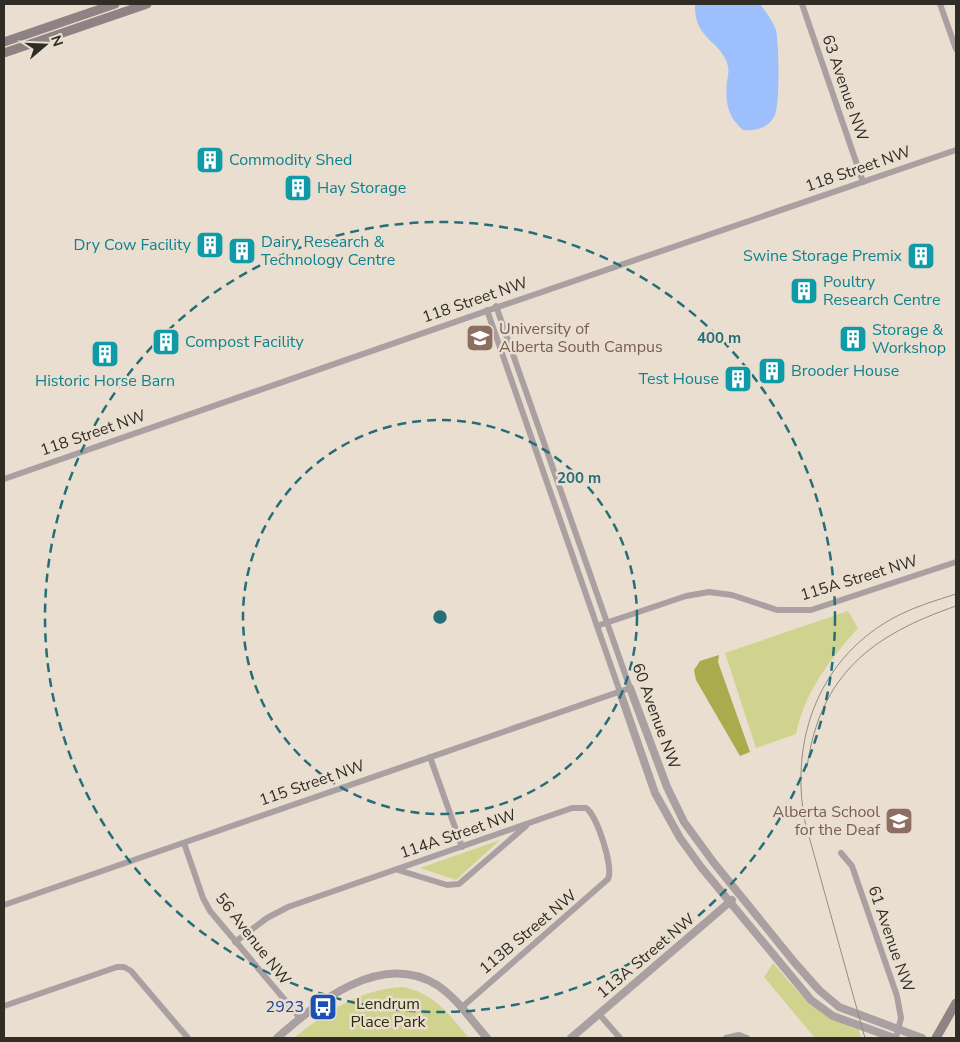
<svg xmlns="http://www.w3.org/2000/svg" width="960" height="1042" viewBox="0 0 960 1042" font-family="'Nunito Sans',sans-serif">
	<rect width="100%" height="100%" fill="#e9decf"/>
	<g fill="#d0d38e">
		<path d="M 848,611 L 858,628 C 829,661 805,691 796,734 L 756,748 L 725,653 Z"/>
		<polygon points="500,840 456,880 420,868"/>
		<path d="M 773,963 C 804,999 813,1012 859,1030 L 861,1038 L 815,1038 L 764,977 Z"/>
		<path d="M 403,987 C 436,994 448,1014 469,1038 L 294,1038 C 326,1012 360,989 403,987 Z"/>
	</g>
	<polygon fill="#a9ab4c" points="719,655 718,662 750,752 740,756 696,680 694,670 700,661"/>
	<path fill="#9dc0fd" d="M 695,4 L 760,4 C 765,11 773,21 776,30 C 779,44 780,102 775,115 C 769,128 756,131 743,130 C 727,116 725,102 727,81 C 728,77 729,71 728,66 C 721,39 694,41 695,4 Z"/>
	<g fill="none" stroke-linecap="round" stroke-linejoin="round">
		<g stroke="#aaa0a2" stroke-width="6">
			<polyline points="802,4 863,182"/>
			<polyline points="940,4 956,49"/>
			<polyline points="487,310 620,692"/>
			<path d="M 4,479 C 321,367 638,259 956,150"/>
			<polyline points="597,626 686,596 709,592 732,595 777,610 811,610 956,562"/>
			<polyline points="430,757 462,847"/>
			<polyline points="184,843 203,898 210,911 300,1018"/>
			<polyline points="841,853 852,866 897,996 901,1018 896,1038"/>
			<polyline points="398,870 447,885 459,884 526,826"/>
			<polyline points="4,905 630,688 496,306"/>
			<path d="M 235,942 L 267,918 L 288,907 L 572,808 L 586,808 C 597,815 614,868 608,879 L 461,1008"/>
			<polyline points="4,1006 117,967 124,967 131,971 188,1038"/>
			<polyline points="599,1014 620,1038"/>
			<polyline points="726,1038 739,1035 747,1038"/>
		</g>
		<g stroke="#aaa0a2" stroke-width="8">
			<polyline points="630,688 667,787 684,822 714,863 795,963 819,990 839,1007 922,1038"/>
			<polyline points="620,692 655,793 680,838 701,867 811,1000 833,1016 894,1038"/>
			<path d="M 277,1038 C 317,1003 380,950 437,985 C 457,998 471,1020 487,1038"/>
			<polyline points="571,1038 732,900"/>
		</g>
		<g stroke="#8f8284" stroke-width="9">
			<polyline points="4,42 115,4"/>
			<polyline points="4,53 147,4"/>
			<polyline points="936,1038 956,1003"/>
		</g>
		<g stroke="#948d82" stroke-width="1">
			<path d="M 807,767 C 820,674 872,635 956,606"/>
			<path d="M 865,1038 L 805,822 C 789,738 820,655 899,615 C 917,606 937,600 956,594"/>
		</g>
	</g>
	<g fill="none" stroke="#256e78" stroke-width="2.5" stroke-dasharray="9 6">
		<circle cx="440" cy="617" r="197"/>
		<circle cx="440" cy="617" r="395"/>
	</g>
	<defs>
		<symbol id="building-square" viewBox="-11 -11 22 22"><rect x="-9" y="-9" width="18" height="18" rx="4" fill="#0f9aa8" stroke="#e9decf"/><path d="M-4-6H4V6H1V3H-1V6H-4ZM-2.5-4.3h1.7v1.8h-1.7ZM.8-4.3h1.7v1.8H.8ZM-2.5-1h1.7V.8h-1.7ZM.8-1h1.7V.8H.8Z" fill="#fff"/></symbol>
		<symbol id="university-square" viewBox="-11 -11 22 22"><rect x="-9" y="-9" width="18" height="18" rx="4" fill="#8d6e63" stroke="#e9decf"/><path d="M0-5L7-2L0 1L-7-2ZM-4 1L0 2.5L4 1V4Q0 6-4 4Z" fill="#fff"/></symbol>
		<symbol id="school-square" viewBox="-11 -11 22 22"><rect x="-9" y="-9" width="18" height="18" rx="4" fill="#8d6e63" stroke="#e9decf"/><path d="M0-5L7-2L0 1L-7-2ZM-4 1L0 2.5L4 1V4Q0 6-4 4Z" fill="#fff"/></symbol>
		<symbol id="bus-square" viewBox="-11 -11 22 22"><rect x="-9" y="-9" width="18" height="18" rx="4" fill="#1a4fb4" stroke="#e9decf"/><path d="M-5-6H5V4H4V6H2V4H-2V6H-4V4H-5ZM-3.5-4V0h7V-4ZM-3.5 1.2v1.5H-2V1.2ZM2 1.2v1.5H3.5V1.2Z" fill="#fff"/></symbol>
	</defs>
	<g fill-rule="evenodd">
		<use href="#building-square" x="194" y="144" width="32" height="32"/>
		<use href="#building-square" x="282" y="172" width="32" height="32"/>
		<use href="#building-square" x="194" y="229" width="32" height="32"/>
		<use href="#building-square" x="226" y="235" width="32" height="32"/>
		<use href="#building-square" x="905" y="240" width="32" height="32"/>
		<use href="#building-square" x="788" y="275" width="32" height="32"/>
		<use href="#university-square" x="464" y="322" width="32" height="32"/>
		<use href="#building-square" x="837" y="323" width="32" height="32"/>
		<use href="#building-square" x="150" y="326" width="32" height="32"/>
		<use href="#building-square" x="89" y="338" width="32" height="32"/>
		<use href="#building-square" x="756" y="355" width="32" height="32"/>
		<use href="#building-square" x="722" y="363" width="32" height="32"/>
		<use href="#school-square" x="883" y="805" width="32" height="32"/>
		<use href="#bus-square" x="307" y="991" width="32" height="32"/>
	</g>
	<g text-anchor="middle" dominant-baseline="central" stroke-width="5" stroke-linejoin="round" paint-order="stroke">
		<g font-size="16" fill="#302c26" stroke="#e9decf">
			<text transform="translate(845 88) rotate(71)">63 Avenue NW</text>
			<text transform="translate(858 169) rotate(-19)">118 Street NW</text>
			<text transform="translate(475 300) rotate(-19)">118 Street NW</text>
			<text transform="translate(93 433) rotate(-19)">118 Street NW</text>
			<text transform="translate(859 578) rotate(-17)">115A Street NW</text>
			<text transform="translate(656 716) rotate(70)">60 Avenue NW</text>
			<text transform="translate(312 783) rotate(-19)">115 Street NW</text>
			<text transform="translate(458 834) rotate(-19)">114A Street NW</text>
			<text transform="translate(528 932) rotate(-40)">113B Street NW</text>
			<text transform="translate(253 939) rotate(52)">56 Avenue NW</text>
			<text transform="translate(891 939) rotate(71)">61 Avenue NW</text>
			<text transform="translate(646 956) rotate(-40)">113A Street NW</text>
		</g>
		<g font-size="16" fill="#0d838f" stroke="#e9decf" text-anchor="start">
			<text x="229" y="160">Commodity Shed</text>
			<text x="317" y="188">Hay Storage</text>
			<text x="261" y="242">Dairy Research &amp;<tspan x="261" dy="18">Technology Centre</tspan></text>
			<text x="191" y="245" text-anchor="end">Dry Cow Facility</text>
			<text x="902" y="256" text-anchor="end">Swine Storage Premix</text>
			<text x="823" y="282">Poultry<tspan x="823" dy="18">Research Centre</tspan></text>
			<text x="872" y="330">Storage &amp;<tspan x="872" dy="18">Workshop</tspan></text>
			<text x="185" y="342">Compost Facility</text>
			<text x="791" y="371">Brooder House</text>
			<text x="719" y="379" text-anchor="end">Test House</text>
			<text x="105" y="381" text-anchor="middle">Historic Horse Barn</text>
		</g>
		<g font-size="16" fill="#785e54" stroke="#e9decf" text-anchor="start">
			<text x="499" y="329">University of<tspan x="499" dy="18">Alberta South Campus</tspan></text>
			<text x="880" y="812" text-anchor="end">Alberta School<tspan x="880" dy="18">for the Deaf</tspan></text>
		</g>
		<g font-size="16" fill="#2e2e04" stroke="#e9decf">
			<text x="388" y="1004">Lendrum<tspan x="388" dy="18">Place Park</tspan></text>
		</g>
		<g font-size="16" fill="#164399" stroke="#e9decf" text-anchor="end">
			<text x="304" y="1007">2923</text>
		</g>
	</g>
	<circle cx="440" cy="617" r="8" fill="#256e78" stroke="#e9decf" stroke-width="2.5"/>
	<g font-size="15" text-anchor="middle" font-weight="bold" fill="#256e78" stroke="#e9decf" stroke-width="5" stroke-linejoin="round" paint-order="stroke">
		<text x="719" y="343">400 m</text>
		<text x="579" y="483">200 m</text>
	</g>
	<rect width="960" height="1042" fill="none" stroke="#302c26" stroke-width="10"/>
	<g transform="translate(45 45) rotate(71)" stroke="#e9decf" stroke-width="4" paint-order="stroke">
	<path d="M0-4L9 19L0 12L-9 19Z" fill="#302c26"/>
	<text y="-8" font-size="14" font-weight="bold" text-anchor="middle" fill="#302c26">N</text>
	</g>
</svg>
